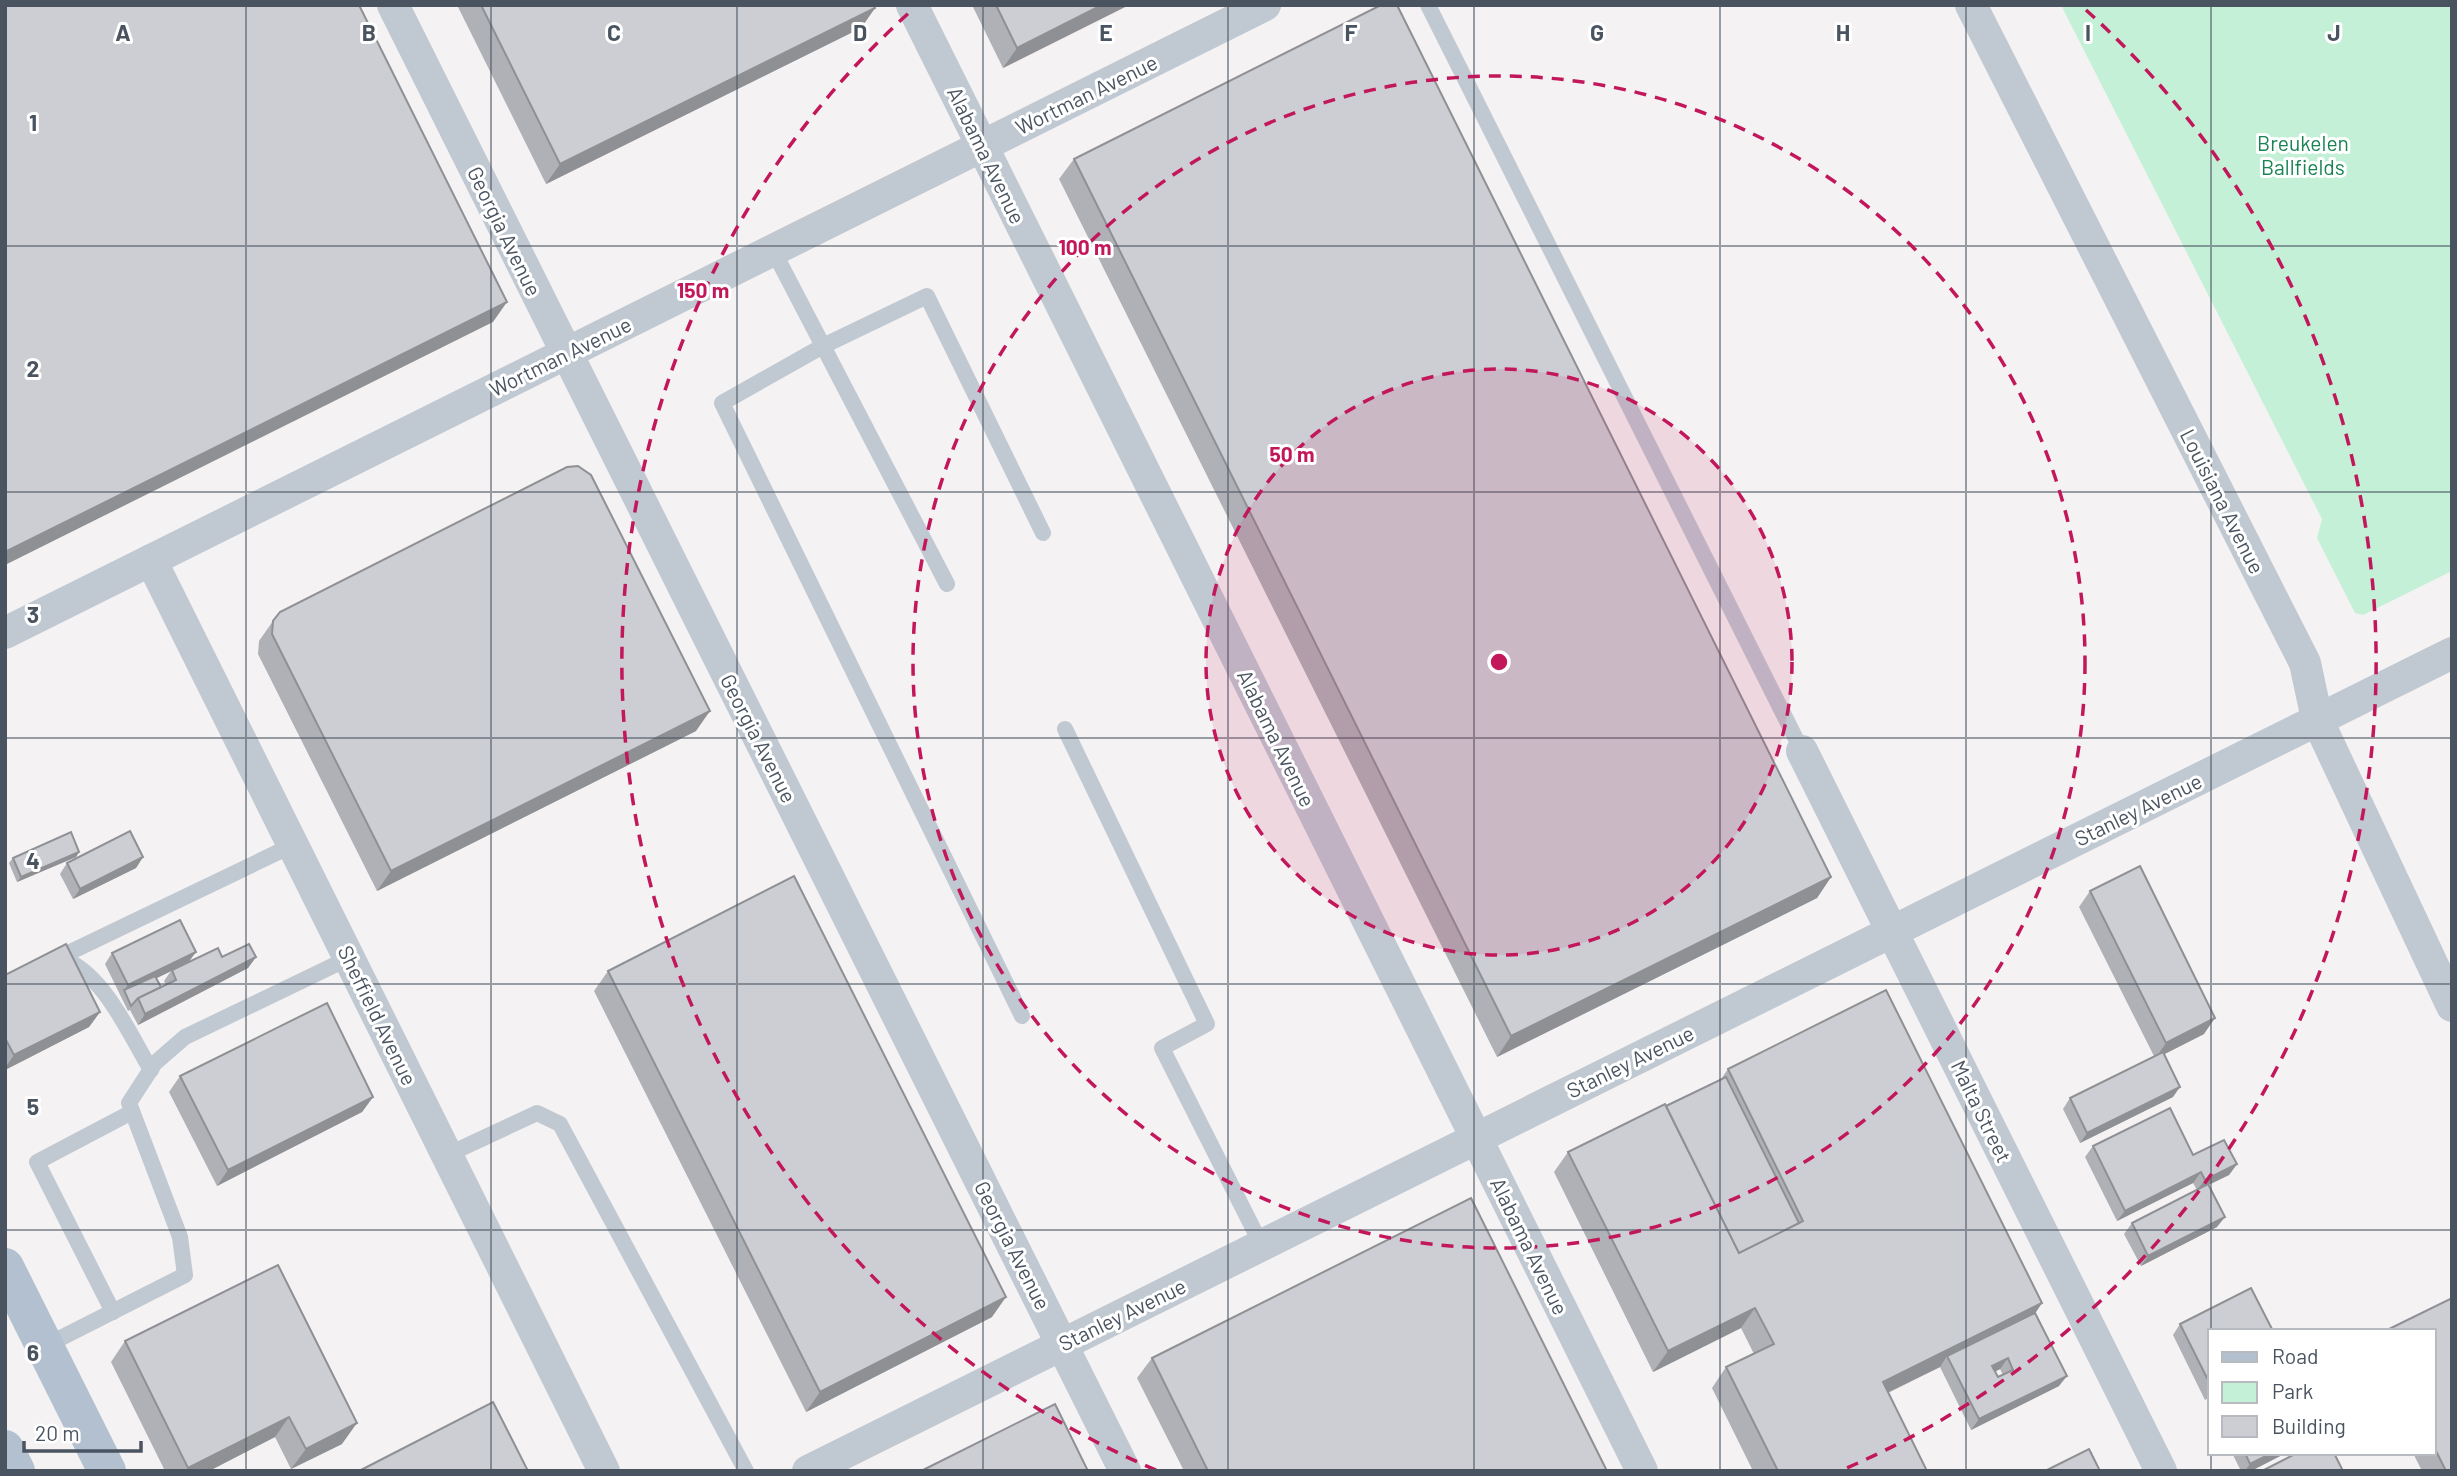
<svg xmlns="http://www.w3.org/2000/svg" width="2457" height="1476" viewBox="0 0 2457 1476" font-family="Barlow,sans-serif">
	<rect width="100%" height="100%" fill="#f4f2f2"/>
	<polygon fill="#c3f0d7" points="2061,5 2452,5 2452,571 2363,615 2355,613 2317,538 2322,519"/>
	<g fill="none" stroke-linecap="round" stroke-linejoin="round">
		<g stroke="#c0c8d1" stroke-width="16">
			<polyline points="1428,5 1802,751"/>
			<polyline points="773,250 947,584"/>
			<polyline points="1065,729 1207,1024 1162,1048 1261,1244"/>
			<polyline points="60,957 293,845"/>
			<path d="M 60,957 C 105,975 127,1030 151,1070"/>
			<polyline points="1022,1016 722,403 823,346 927,296 1043,533"/>
			<polyline points="447,1155 537,1113 560,1124 746,1471"/>
			<polyline points="113,1312 37,1162 132,1112"/>
			<polyline points="45,1346 185,1275 180,1237 129,1103 155,1063 185,1037 349,958"/>
		</g>
		<g stroke="#c0c8d1" stroke-width="32">
			<polyline points="393,5 1125,1471"/>
			<polyline points="912,5 1642,1471"/>
			<polyline points="1971,5 2305,663 2317,719 2452,1006"/>
			<polyline points="151,560 604,1471"/>
			<polyline points="5,633 1265,5"/>
			<polyline points="1802,751 2161,1471"/>
			<polyline points="808,1471 2452,653"/>
		</g>
		<g stroke="#b3c0d0" stroke-width="38">
			<polyline points="5,1267 107,1471"/>
			<polyline points="5,1449 16,1471"/>
		</g>
	</g>
	<g fill="#afb1b6" fill-rule="evenodd">
		<polygon points="457,5 874,5 875,8 861,28 546,184"/>
		<polygon points="972,5 1129,5 1003,68"/>
		<polygon points="1074,159 1831,877 1817,898 1497,1057 1059,179"/>
		<polygon points="273,621 696,731 377,891 258,654 259,641"/>
		<polygon points="79,852 76,857 17,882 9,863 13,858"/>
		<polygon points="143,857 136,868 73,899 60,874 67,863"/>
		<polygon points="2090,891 2204,1034 2164,1054 2173,1097 2080,1143 2063,1109 2070,1098 2154,1056 2079,907"/>
		<path d="M 112,953 L 188,962 L 222,957 L 256,957 L 248,968 L 138,1025 L 130,1010 L 128,1011 L 105,964 ZM 171,971 L 164,981 L 166,985 L 161,987 L 156,978 Z"/>
		<polygon points="608,971 992,1317 806,1412 594,991"/>
		<polygon points="5,975 100,1012 89,1027 5,1070"/>
		<path d="M 1728,1069 L 2042,1303 L 2035,1313 L 2059,1386 L 1971,1430 L 1940,1367 L 1888,1393 L 1927,1471 L 1753,1471 L 1712,1388 L 1726,1367 L 1754,1354 L 1741,1328 L 1653,1372 L 1554,1172 L 1568,1152 L 1721,1079 ZM 2000,1369 L 2003,1375 L 1998,1377 L 1995,1372 Z"/>
		<polygon points="180,1076 373,1097 362,1112 217,1186 169,1092"/>
		<polygon points="2093,1146 2193,1155 2237,1164 2229,1175 2209,1185 2217,1227 2141,1266 2124,1234 2132,1223 2197,1190 2193,1183 2117,1221 2085,1157"/>
		<polygon points="278,1265 342,1444 291,1469 275,1437 209,1471 165,1471 111,1362 125,1341"/>
		<polygon points="2180,1324 2210,1331 2210,1397 2205,1400 2173,1335"/>
		<polygon points="2434,1331 2452,1471 2422,1471 2413,1453 2434,1453"/>
		<polygon points="1152,1358 1607,1471 1184,1471 1137,1378"/>
		<polygon points="2232,1453 2286,1453 2251,1471 2241,1471"/>
	</g>
	<g fill="#8f9094">
		<polygon points="1102,5 1129,5 1003,68 1017,48"/>
		<polygon points="875,8 861,28 546,184 560,164"/>
		<polygon points="507,302 493,322 5,565 5,552"/>
		<polygon points="710,711 696,731 377,891 391,871"/>
		<polygon points="79,852 76,857 17,882 21,877"/>
		<polygon points="143,857 136,868 73,899 80,889"/>
		<polygon points="1831,877 1817,898 1497,1057 1511,1036"/>
		<polygon points="196,952 188,963 126,993 124,990 128,985"/>
		<polygon points="256,957 248,968 138,1025 145,1014"/>
		<polygon points="100,1012 89,1027 5,1070 5,1068 14,1055"/>
		<polygon points="2215,1018 2204,1034 2155,1059 2166,1043"/>
		<polygon points="2180,1087 2173,1097 2080,1143 2087,1133"/>
		<polygon points="373,1097 362,1112 217,1186 228,1170"/>
		<polygon points="2237,1164 2229,1175 2197,1190 2205,1180"/>
		<polygon points="2201,1172 2193,1183 2117,1221 2125,1211"/>
		<polygon points="2225,1217 2217,1227 2141,1266 2148,1256"/>
		<polygon points="1006,1297 992,1317 806,1412 820,1392"/>
		<polygon points="2042,1303 2028,1324 1947,1356 1940,1367 1868,1402 1883,1382"/>
		<polygon points="1755,1308 1741,1328 1653,1372 1668,1351"/>
		<polygon points="2008,1358 2000,1369 1984,1377 1992,1366"/>
		<polygon points="2067,1376 2059,1386 1971,1430 1979,1419"/>
		<polygon points="289,1417 275,1437 209,1471 186,1471 188,1468"/>
		<polygon points="357,1423 342,1444 291,1469 306,1449"/>
		<polygon points="2272,1453 2286,1453 2251,1471 2245,1471 2250,1464"/>
	</g>
	<g fill="#ccced4" stroke="#8f9094" stroke-width="2" fill-rule="evenodd">
		<polygon points="5,5 359,5 507,302 5,552"/>
		<polygon points="481,5 874,5 875,8 560,164"/>
		<polygon points="996,5 1102,5 1017,48"/>
		<polygon points="1381,5 1397,5 1831,877 1511,1036 1074,159"/>
		<polygon points="578,466 591,475 710,711 391,871 272,634 273,621 280,612 567,467"/>
		<polygon points="130,831 143,857 80,889 67,863"/>
		<polygon points="71,832 79,852 21,877 13,858"/>
		<polygon points="2140,866 2215,1018 2166,1043 2090,891"/>
		<polygon points="794,876 1006,1297 820,1392 608,971"/>
		<polygon points="180,920 196,952 128,985 112,953"/>
		<polygon points="66,944 100,1012 14,1055 5,1038 5,975"/>
		<polygon points="249,944 256,957 145,1014 138,998 176,980 172,970 218,948 222,957"/>
		<polygon points="155,976 161,987 138,998 131,1006 124,990"/>
		<polygon points="1886,990 2042,1303 1883,1382 1927,1471 1778,1471 1726,1367 1774,1344 1755,1308 1668,1351 1568,1152 1665,1104 1739,1253 1803,1221 1728,1069"/>
		<polygon points="327,1003 373,1097 228,1170 180,1076"/>
		<polygon points="2163,1052 2180,1087 2087,1133 2070,1098"/>
		<polygon points="1726,1077 1799,1223 1739,1253 1666,1106"/>
		<polygon points="2170,1108 2193,1155 2224,1140 2237,1164 2205,1180 2201,1172 2125,1211 2093,1146"/>
		<polygon points="2208,1184 2225,1217 2148,1256 2132,1223"/>
		<polygon points="1471,1198 1607,1471 1208,1471 1152,1358"/>
		<polygon points="278,1265 357,1423 306,1449 289,1417 188,1468 125,1341"/>
		<polygon points="2251,1288 2273,1331 2210,1331 2210,1384 2180,1324"/>
		<polygon points="2452,1298 2452,1471 2446,1471 2434,1447 2434,1331 2385,1331"/>
		<path d="M 2035,1313 L 2067,1376 L 1979,1419 L 1947,1356 ZM 2008,1358 L 2013,1370 L 1998,1377 L 1992,1366 Z"/>
		<polygon points="493,1402 528,1471 359,1471"/>
		<polygon points="1055,1404 1088,1471 921,1471"/>
		<polygon points="2089,1449 2100,1471 2045,1471"/>
		<polygon points="2245,1453 2272,1453 2250,1464"/>
		<polygon points="2297,1453 2334,1453 2343,1471 2262,1471"/>
	</g>
	<path fill="none" stroke="#4a5460" stroke-width="2" stroke-opacity="0.55" d="M 246,5 L 246,1471M 491,5 L 491,1471M 737,5 L 737,1471M 983,5 L 983,1471M 1228,5 L 1228,1471M 1474,5 L 1474,1471M 1720,5 L 1720,1471M 1966,5 L 1966,1471M 2211,5 L 2211,1331M 5,246 L 2452,246M 5,492 L 2452,492M 5,738 L 2452,738M 5,984 L 2452,984M 5,1230 L 2452,1230M 2211,1453 L 2211,1471"/>
	<circle cx="1499" cy="662" r="293" fill="#c2185b" fill-opacity=".12"/>
	<g fill="none" stroke="#c2185b" stroke-width="3.5" stroke-dasharray="12 9">
		<circle cx="1499" cy="662" r="293"/>
		<circle cx="1499" cy="662" r="586"/>
		<path d="M1156 1470A878 878 0 0 1 912 10M2086 10A878 878 0 0 1 1842 1470"/>
	</g>
	<g text-anchor="middle" dominant-baseline="central" stroke-width="6" stroke-linejoin="round" paint-order="stroke">
		<g font-size="21" fill="#4a5460" stroke="#fff">
			<text transform="translate(1086 94) rotate(-26)">Wortman Avenue</text>
			<text transform="translate(987 155) rotate(64)">Alabama Avenue</text>
			<text transform="translate(505 231) rotate(64)">Georgia Avenue</text>
			<text transform="translate(560 356) rotate(-26)">Wortman Avenue</text>
			<text transform="translate(2223 501) rotate(63)">Louisiana Avenue</text>
			<text transform="translate(759 738) rotate(63)">Georgia Avenue</text>
			<text transform="translate(1277 738) rotate(64)">Alabama Avenue</text>
			<text transform="translate(2138 809) rotate(-26)">Stanley Avenue</text>
			<text transform="translate(378 1015) rotate(64)">Sheffield Avenue</text>
			<text transform="translate(1630 1061) rotate(-26)">Stanley Avenue</text>
			<text transform="translate(1982 1111) rotate(64)">Malta Street</text>
			<text transform="translate(1013 1245) rotate(63)">Georgia Avenue</text>
			<text transform="translate(1530 1246) rotate(64)">Alabama Avenue</text>
			<text transform="translate(1122 1314) rotate(-26)">Stanley Avenue</text>
		</g>
		<g font-size="21" fill="#198354" stroke="#fff">
			<text x="2303" y="142">Breukelen<tspan x="2303" dy="24">Ballfields</tspan></text>
		</g>
	</g>
	<g font-size="23" text-anchor="middle" font-weight="bold" fill="#4a5460" stroke="#fff" stroke-width="6" stroke-linejoin="round" paint-order="stroke">
		<text x="123" y="41">A</text>
		<text x="369" y="41">B</text>
		<text x="614" y="41">C</text>
		<text x="860" y="41">D</text>
		<text x="1106" y="41">E</text>
		<text x="1351" y="41">F</text>
		<text x="1597" y="41">G</text>
		<text x="1843" y="41">H</text>
		<text x="2088" y="41">I</text>
		<text x="2334" y="41">J</text>
		<text x="33" y="131">1</text>
		<text x="33" y="377">2</text>
		<text x="33" y="623">3</text>
		<text x="33" y="869">4</text>
		<text x="33" y="1115">5</text>
		<text x="33" y="1361">6</text>
	</g>
	<circle cx="1499" cy="662" r="10" fill="#c2185b" stroke="#fff" stroke-width="3.5"/>
	<g font-size="21" text-anchor="middle" font-weight="bold" fill="#c2185b" stroke="#fff" stroke-width="6" stroke-linejoin="round" paint-order="stroke">
		<text x="1085" y="255">100 m</text>
		<text x="703" y="298">150 m</text>
		<text x="1292" y="462">50 m</text>
	</g>
	<rect width="2457" height="1476" fill="none" stroke="#4a5460" stroke-width="14"/>
	<rect x="2208" y="1329" width="228" height="126" fill="#ffffff" stroke="#b7bbbf" stroke-width="2"/>
	<rect x="2222" y="1352" width="35" height="10" fill="#b3c0d0" stroke="#b7bbbf" stroke-width="2"/>
	<text x="2272" y="1364" font-size="21" fill="#4a5460">Road</text>
	<rect x="2222" y="1382" width="35" height="21" fill="#c3f0d7" stroke="#b7bbbf" stroke-width="2"/>
	<text x="2272" y="1399" font-size="21" fill="#4a5460">Park</text>
	<rect x="2222" y="1416" width="35" height="21" fill="#ccced4" stroke="#b7bbbf" stroke-width="2"/>
	<text x="2272" y="1434" font-size="21" fill="#4a5460">Building</text>
	<path d="M24 1441v10h117v-10" fill="none" stroke="#4a5460" stroke-width="3.5"/>
	<text x="35" y="1441" font-size="21" fill="#4a5460" stroke="#ffffff" stroke-width="5" paint-order="stroke">20 m</text>
</svg>
